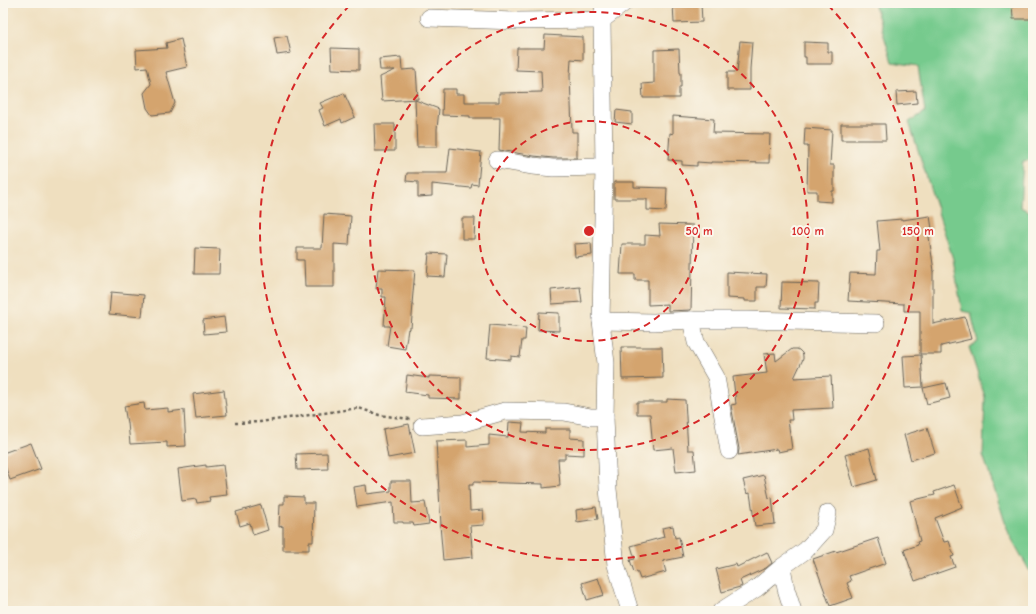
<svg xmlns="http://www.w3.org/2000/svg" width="1036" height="614" viewBox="0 0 1036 614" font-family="'Comic Neue',sans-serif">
	<rect width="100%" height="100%" fill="#fbf7ec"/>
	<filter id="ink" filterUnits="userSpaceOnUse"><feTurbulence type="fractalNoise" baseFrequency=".025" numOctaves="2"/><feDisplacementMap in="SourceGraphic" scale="8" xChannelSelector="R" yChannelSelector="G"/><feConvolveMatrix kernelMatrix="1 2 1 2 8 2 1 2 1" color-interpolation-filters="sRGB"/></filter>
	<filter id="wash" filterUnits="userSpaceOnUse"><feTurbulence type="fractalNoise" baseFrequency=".012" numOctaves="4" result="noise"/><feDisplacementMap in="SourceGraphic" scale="16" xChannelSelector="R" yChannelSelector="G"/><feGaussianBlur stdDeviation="0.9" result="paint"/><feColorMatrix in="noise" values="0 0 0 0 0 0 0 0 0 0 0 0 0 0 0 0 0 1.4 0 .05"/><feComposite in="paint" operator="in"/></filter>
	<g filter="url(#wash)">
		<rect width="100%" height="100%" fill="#efdfbf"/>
		<polygon fill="#76ca8d" stroke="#497354" points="874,3 1033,3 1033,160 1023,161 1020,207 1033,213 1033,577 1009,534 983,455 985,397 969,347 978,342 971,313 962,311 953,259 909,122 925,112 918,66 892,62"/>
		<g id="blocks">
			<g fill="#d4a46e">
				<polygon points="673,3 701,3 702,22 674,23"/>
				<polygon points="1012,3 1033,3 1033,19 1013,19"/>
				<polygon points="545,35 583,37 583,60 571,59 570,75 572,132 577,132 577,158 553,158 534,156 499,150 500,118 470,118 470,116 442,115 443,89 456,89 456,94 464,94 464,102 499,102 499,93 542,92 541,71 516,70 517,48 544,48"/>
				<polygon points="287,36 291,53 277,55 274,38"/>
				<polygon points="181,39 187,67 166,72 175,103 170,113 152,115 147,108 144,93 151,84 147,67 137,68 136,50 167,48 166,43"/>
				<polygon points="740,41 752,42 750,69 750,90 727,90 727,72 737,72"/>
				<polygon points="804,42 828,43 828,52 832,52 832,64 806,64 806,57 804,57"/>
				<polygon points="331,48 359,49 359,70 332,69"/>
				<polygon points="679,49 680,73 681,73 681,87 679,87 679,98 643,98 642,84 654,83 654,50"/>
				<polygon points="401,57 402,70 416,69 418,99 382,101 380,77 395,70 380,70 379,59"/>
				<polygon points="916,91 917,103 897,105 896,92"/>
				<polygon points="344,93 355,117 342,123 341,119 325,126 319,110 323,108 320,103"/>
				<polygon points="415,100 439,109 437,129 437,147 417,147"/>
				<polygon points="616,110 632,112 632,124 615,122"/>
				<polygon points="673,116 714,119 713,133 770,134 769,163 711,162 711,163 697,162 697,166 682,165 682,161 668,160 670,133 673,134"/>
				<polygon points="374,124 395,124 395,151 375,151"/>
				<polygon points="841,124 885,124 886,140 841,140"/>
				<polygon points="805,128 832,130 830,165 834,165 834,191 832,191 832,202 817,201 817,191 807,191 808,146 804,146"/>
				<polygon points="450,148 481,152 478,185 472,184 471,188 432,184 432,196 418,197 418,182 406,181 407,173 447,173"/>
				<polygon points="614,182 634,182 634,187 667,188 666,211 647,210 647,199 614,199"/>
				<polygon points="324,214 351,216 349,245 334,244 334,287 305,287 304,260 297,260 297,248 322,248"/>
				<polygon points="930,216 932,229 928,230 934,271 933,271 933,324 965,317 971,339 941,346 941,354 920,354 920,311 904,311 904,304 848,301 850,273 876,274 877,251 880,251 877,221 902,219 902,220"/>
				<polygon points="462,218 475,218 474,239 462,239"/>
				<polygon points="659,224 693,225 691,310 668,311 668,304 648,305 648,280 635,280 635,274 620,274 622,244 645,244 645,235 660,236"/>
				<polygon points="591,243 592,255 575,257 574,244"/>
				<polygon points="195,248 220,249 219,274 194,274"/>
				<polygon points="429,253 447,254 445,277 427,276"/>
				<polygon points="378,269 415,270 412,304 413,304 411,328 409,328 409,330 408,329 405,349 387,346 390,326 384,326 386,297 382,297 382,289 376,289"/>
				<polygon points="727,272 767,274 766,287 757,287 757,301 745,301 745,299 727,298"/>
				<polygon points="782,282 819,283 818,303 815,303 815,309 781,308"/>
				<polygon points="580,287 582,302 552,304 551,290"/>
				<polygon points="111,292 144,295 142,317 109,314"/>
				<polygon points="539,312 559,313 559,331 538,330"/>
				<polygon points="224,317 226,332 204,334 203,320"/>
				<polygon points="490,325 526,328 525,340 522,340 520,357 511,356 511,360 487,358"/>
				<polygon points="621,347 662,347 663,378 622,379"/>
				<polygon points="792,349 797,349 799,350 802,353 803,356 803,359 794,378 831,376 833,408 791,410 792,420 788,420 792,449 778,452 777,449 738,455 739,449 731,405 736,404 733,377 767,373 764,354 775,353 776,361"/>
				<polygon points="921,355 923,387 905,388 903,356"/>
				<polygon points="407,375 429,378 429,376 461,377 461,399 428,398 428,395 405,392"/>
				<polygon points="946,383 950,398 927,404 923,388"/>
				<polygon points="224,390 227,415 196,418 193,394"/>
				<polygon points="667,399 685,400 688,450 694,450 696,470 676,472 673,448 653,450 650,414 637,414 637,402 667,402"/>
				<polygon points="144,403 145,410 168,408 168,412 184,410 186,446 167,447 167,442 130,444 128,423 127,423 124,406"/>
				<polygon points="509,422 523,423 522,432 545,433 545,429 570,429 570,438 584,439 584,455 565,454 565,459 558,459 560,486 543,488 543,484 473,482 473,485 469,485 470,511 483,510 484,525 470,526 473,557 443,560 440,525 441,525 436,441 467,440 467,447 489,445 489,435 508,437"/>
				<polygon points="409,424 415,453 388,458 383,429"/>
				<polygon points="927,428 935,453 911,460 904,435"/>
				<polygon points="31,443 41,469 10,480 3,460 3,453"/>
				<polygon points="869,448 877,480 854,487 845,455"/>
				<polygon points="327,453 328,469 297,470 296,454"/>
				<polygon points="206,465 206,467 223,465 227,495 209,497 210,501 197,503 196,499 182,501 178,469"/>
				<polygon points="764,475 769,498 772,497 775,524 755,526 750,493 747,494 743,480"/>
				<polygon points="391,481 411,481 412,503 425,502 429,524 414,526 413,523 403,523 403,522 394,522 393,502 357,507 354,487 366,485 367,494 391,491"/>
				<polygon points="954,485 962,507 935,518 944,542 949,541 954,556 951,557 955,567 915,581 904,550 918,545 917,542 920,541 910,501 935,495 934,492"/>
				<polygon points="284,496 304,497 304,503 314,503 313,542 309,542 309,550 283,550 283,526 279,527 280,504 284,504"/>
				<polygon points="261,505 268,530 253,535 250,523 240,526 236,512"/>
				<polygon points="596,507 598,519 577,522 576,510"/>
				<polygon points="673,526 675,538 679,537 683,557 663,561 666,572 640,579 637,571 634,572 630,560 635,559 631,546 664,537 662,528"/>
				<polygon points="878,538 886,563 849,576 851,581 847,583 853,598 830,606 813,559 836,551 836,552"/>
				<polygon points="767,552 772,563 766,568 740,580 742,586 740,587 722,592 716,569 736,564 737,567"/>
				<polygon points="598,578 604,595 587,600 582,583"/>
			</g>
		</g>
	</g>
	<g filter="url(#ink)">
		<use href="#blocks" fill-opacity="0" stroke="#666055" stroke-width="1"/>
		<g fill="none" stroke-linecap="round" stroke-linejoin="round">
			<defs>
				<g id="minor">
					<polyline points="604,3 602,20 604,167 601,321 606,363 605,417 608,489 616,565 630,611"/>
					<polyline points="429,18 516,21 602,20 624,3"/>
					<polyline points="497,160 533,166 553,168 604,167"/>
					<polyline points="691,320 696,342 716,377 729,451"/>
					<polyline points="601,321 654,322 691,320 749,320 876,323"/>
					<polyline points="422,426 463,423 505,411 564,412 591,417 605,417"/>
					<polyline points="782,567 786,589 793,611"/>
					<polyline points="721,611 757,588 782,567 806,550 824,530 828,513"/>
				</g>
			</defs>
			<use href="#minor" stroke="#666055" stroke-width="18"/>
			<polyline stroke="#666055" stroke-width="2.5" stroke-dasharray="3 3" stroke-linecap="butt" points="235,423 260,422 359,408 379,415 410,419"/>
			<use href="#minor" stroke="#fff" stroke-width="17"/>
		</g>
	</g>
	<g fill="none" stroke="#d62828" stroke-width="2" stroke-dasharray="7 5">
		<circle cx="589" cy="231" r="110"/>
		<circle cx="589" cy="231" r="219"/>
		<path d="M828 5A329 329 0 1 1 350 5"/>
	</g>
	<circle cx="589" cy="231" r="6" fill="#d62828" stroke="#fbf7ec" stroke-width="2"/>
	<g font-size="12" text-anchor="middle" font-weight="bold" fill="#d62828" stroke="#fbf7ec" stroke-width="4" stroke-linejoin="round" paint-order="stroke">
		<text x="699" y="235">50 m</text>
		<text x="808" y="235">100 m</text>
		<text x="918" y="235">150 m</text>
	</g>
	<rect width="1036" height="614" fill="none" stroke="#fbf7ec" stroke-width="16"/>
</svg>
